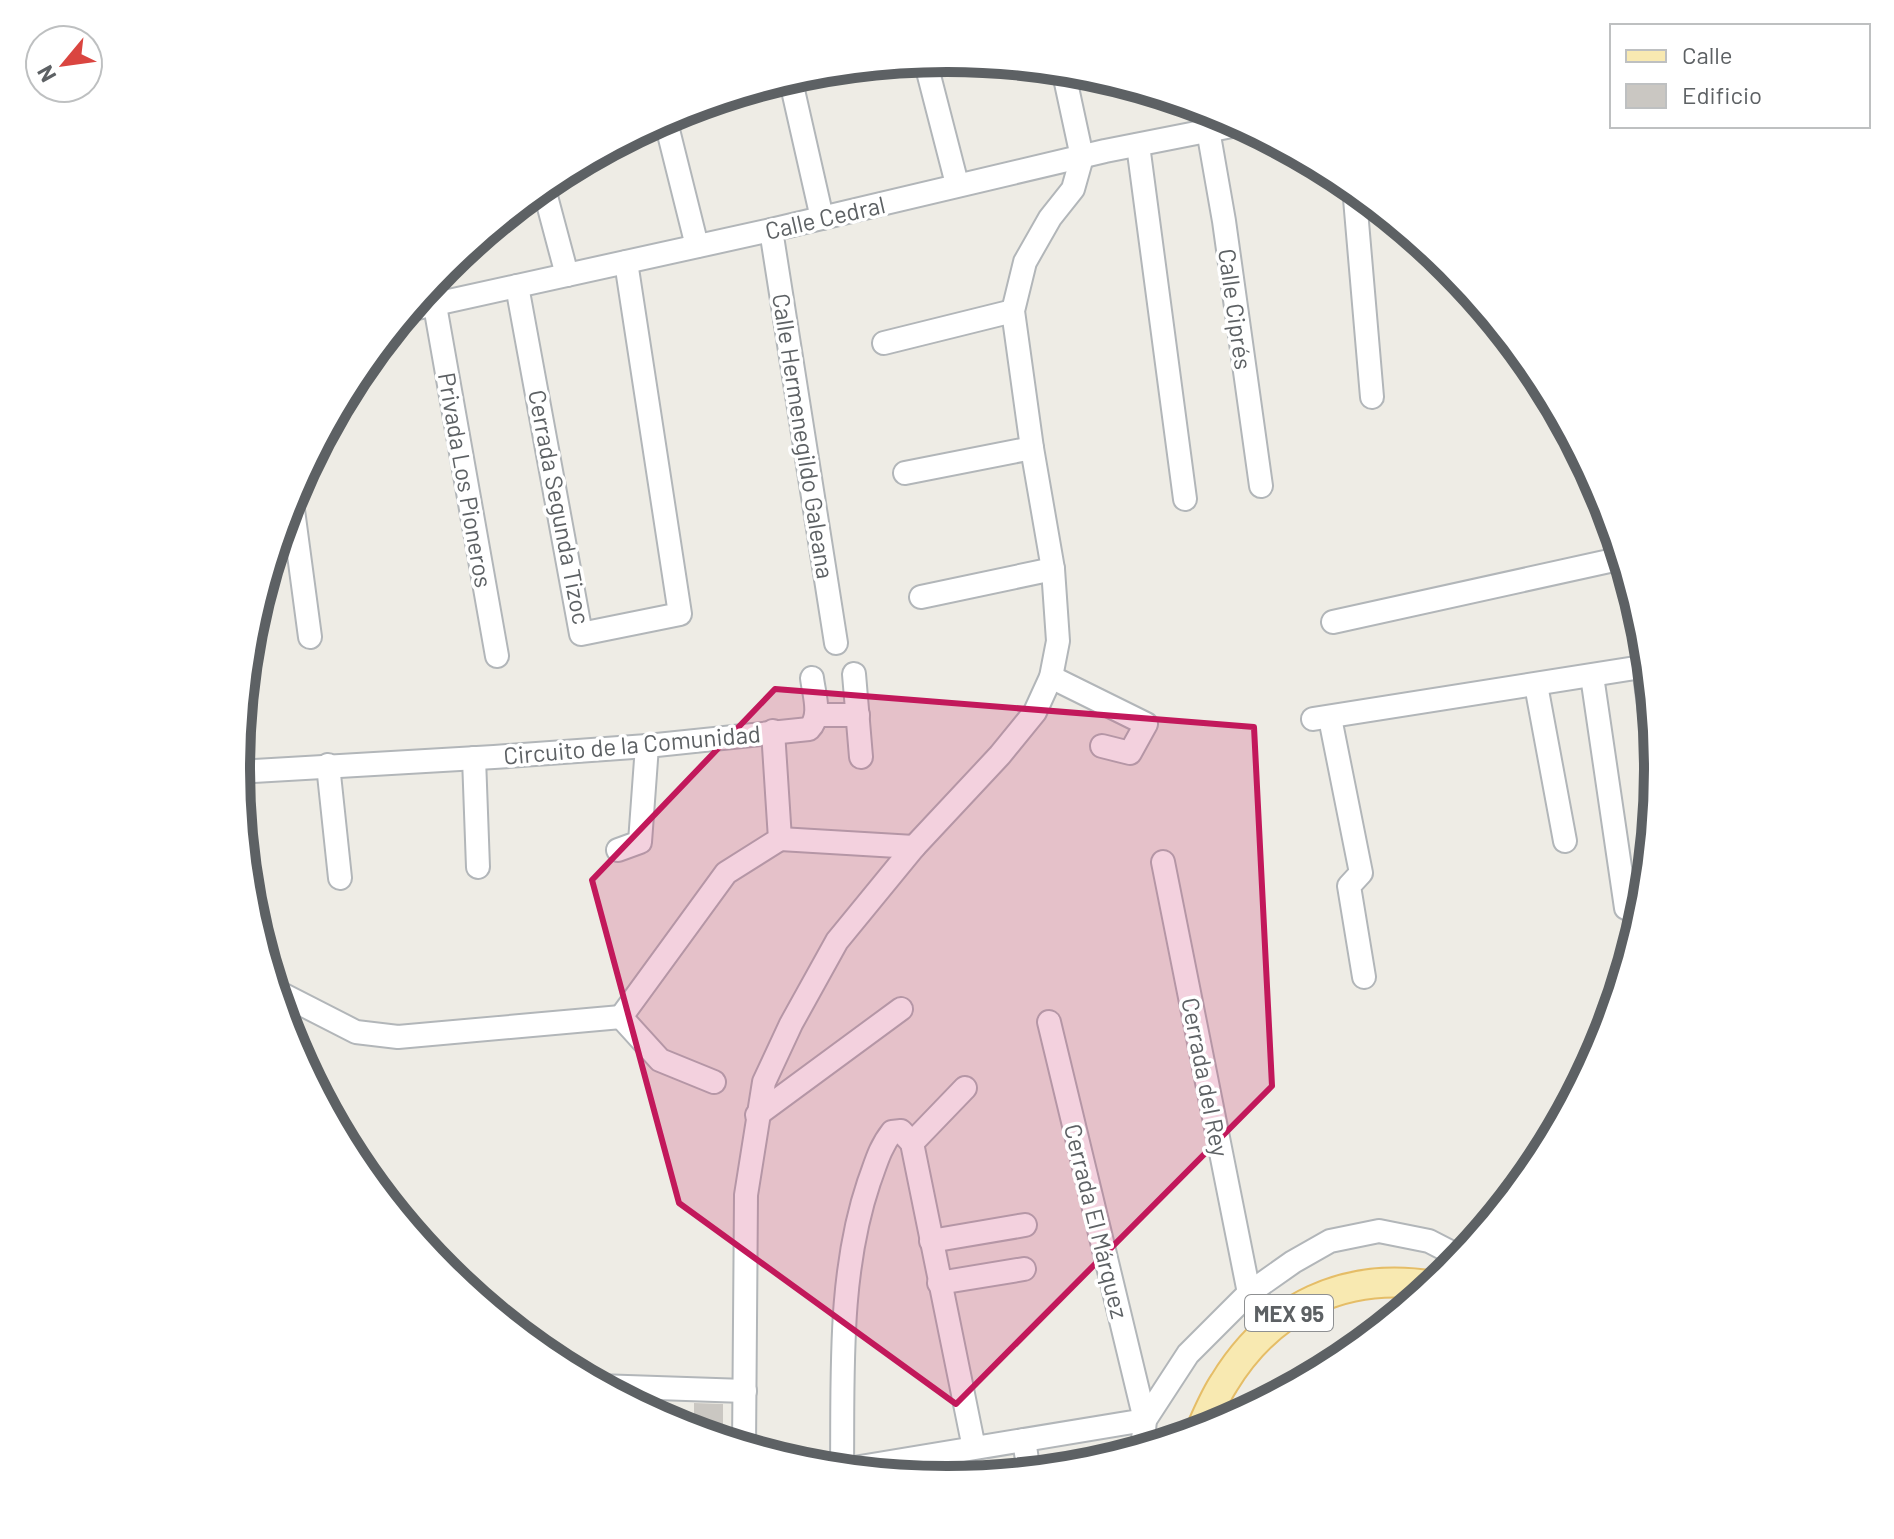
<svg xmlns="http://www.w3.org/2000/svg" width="1894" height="1539" viewBox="0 0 1894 1539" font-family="Barlow,sans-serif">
	<rect width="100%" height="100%" fill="#eeece5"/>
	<polygon fill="#cac7c2" points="694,1403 723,1404 723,1427 694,1428"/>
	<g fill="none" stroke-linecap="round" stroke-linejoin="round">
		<defs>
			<g id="minor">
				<polyline points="925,60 957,184"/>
				<polyline points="790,77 822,218"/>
				<polyline points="1204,107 1224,221 1261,486"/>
				<polyline points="665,118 697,246"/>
				<polyline points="1138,145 1185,499"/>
				<polyline points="543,185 567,275"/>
				<polyline points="1354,187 1372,397"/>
				<polyline points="771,230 836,643"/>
				<polyline points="431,283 497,656"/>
				<polyline points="517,286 581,634 680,614 626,262"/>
				<polyline points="408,310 771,230 1105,151 1242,124"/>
				<polyline points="884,343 1013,311"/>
				<polyline points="905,473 1032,448"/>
				<polyline points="291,495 310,637"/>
				<polyline points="921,597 1053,569"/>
				<polyline points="1333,622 1623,558"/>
				<polyline points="1644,667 1658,774"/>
				<polyline points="854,674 861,757"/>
				<polyline points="1592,676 1626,908"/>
				<polyline points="1051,677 1146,724 1130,753 1102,746"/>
				<polyline points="1536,685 1565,841"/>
				<polyline points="817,715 858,715"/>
				<polyline points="1330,718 1361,873 1349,886 1364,977"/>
				<polyline points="1313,719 1648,666"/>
				<polyline points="474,758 478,867"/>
				<polyline points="328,765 340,878"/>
				<path d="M 236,772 L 494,757 L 647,746 L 809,729 C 822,716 814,695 812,678"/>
				<polyline points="780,839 914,847"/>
				<polyline points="618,850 640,842 647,746"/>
				<polyline points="1163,862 1249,1293"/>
				<polyline points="274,990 356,1032 398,1037 621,1017"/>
				<polyline points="621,1017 726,873 780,839 773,731"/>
				<polyline points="621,1017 660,1060 714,1082"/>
				<polyline points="757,1115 901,1009"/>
				<polyline points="912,1143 965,1088"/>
				<polyline points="931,1241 1025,1225"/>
				<polyline points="939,1283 1024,1269"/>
				<polyline points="598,1386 745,1391"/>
				<polyline points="1024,1440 1029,1473"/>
				<polyline points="744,1448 746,1195 764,1082 791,1024 837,941 914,847 1000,755 1035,712 1051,677 1058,641 1053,569 1032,448 1013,311 1025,262 1050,218 1073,189 1082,157 1063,69"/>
				<path d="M 974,1448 L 912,1143 L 901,1131 L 892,1132 C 880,1147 876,1163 869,1182 C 838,1274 843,1374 842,1470 L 1145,1420 L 1049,1022"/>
				<polyline points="1142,1450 1145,1420 1188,1354 1249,1293 1293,1262 1330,1241 1379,1231 1429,1241 1462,1258"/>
			</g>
			<path id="major" d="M 1199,1433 C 1207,1416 1214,1398 1224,1383 C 1271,1306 1346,1271 1434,1286"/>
		</defs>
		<use href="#minor" stroke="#b2b6b9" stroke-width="26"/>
		<use href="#major" stroke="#e5bd67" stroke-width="32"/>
		<use href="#minor" stroke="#fff" stroke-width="22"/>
		<use href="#major" stroke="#f8e9b1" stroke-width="28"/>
	</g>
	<path fill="#c2185b" fill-opacity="0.2" stroke="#c2185b" stroke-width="6" stroke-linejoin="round" d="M 775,689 L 1254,727 L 1272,1086 L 956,1404 L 679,1203 L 592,880 Z"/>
	<g text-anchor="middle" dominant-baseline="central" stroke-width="7" stroke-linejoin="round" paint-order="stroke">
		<rect fill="#fff" stroke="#8e9092" stroke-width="2" x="1245" y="1295" width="88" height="36" rx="6"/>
		<g font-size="22" font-weight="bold" fill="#5d6164">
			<text x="1289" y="1313">MEX 95</text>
		</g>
		<g font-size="24" fill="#5d6164" stroke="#fff">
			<text transform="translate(825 217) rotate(-13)">Calle Cedral</text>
			<text transform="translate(1236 309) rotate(82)">Calle Ciprés</text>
			<text transform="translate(804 436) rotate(81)">Calle Hermenegildo Galeana</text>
			<text transform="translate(466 480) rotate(80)">Privada Los Pioneros</text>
			<text transform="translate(560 507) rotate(79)">Cerrada Segunda Tizoc</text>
			<text transform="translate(632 744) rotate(-5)">Circuito de la Comunidad</text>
			<text transform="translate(1206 1077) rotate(79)">Cerrada del Rey</text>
			<text transform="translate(1097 1221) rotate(76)">Cerrada El Márquez</text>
		</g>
	</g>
	<path d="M0 0H1894V1539H0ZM250 769a697 697 0 1 1 1394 0a697 697 0 1 1-1394 0Z" fill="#fff" fill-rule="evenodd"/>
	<path fill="none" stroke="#5d6164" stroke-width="10" d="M250 769a697 697 0 1 1 1394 0a697 697 0 1 1-1394 0Z"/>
	<rect x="1610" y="24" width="260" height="104" fill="#ffffff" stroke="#bec0c1" stroke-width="2"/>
	<rect x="1626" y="50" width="40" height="12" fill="#f8e9b1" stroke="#bec0c1" stroke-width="2"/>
	<text x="1682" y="64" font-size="24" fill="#5d6164">Calle</text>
	<rect x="1626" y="84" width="40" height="24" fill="#cac7c2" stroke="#bec0c1" stroke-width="2"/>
	<text x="1682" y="104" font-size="24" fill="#5d6164">Edificio</text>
	<g transform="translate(64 64) rotate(241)"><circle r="38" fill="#ffffff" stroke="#bec0c1" stroke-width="2"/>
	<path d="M0-6L14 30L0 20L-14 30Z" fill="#da4540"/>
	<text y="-12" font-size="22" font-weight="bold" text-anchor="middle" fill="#5d6164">N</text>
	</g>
</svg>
